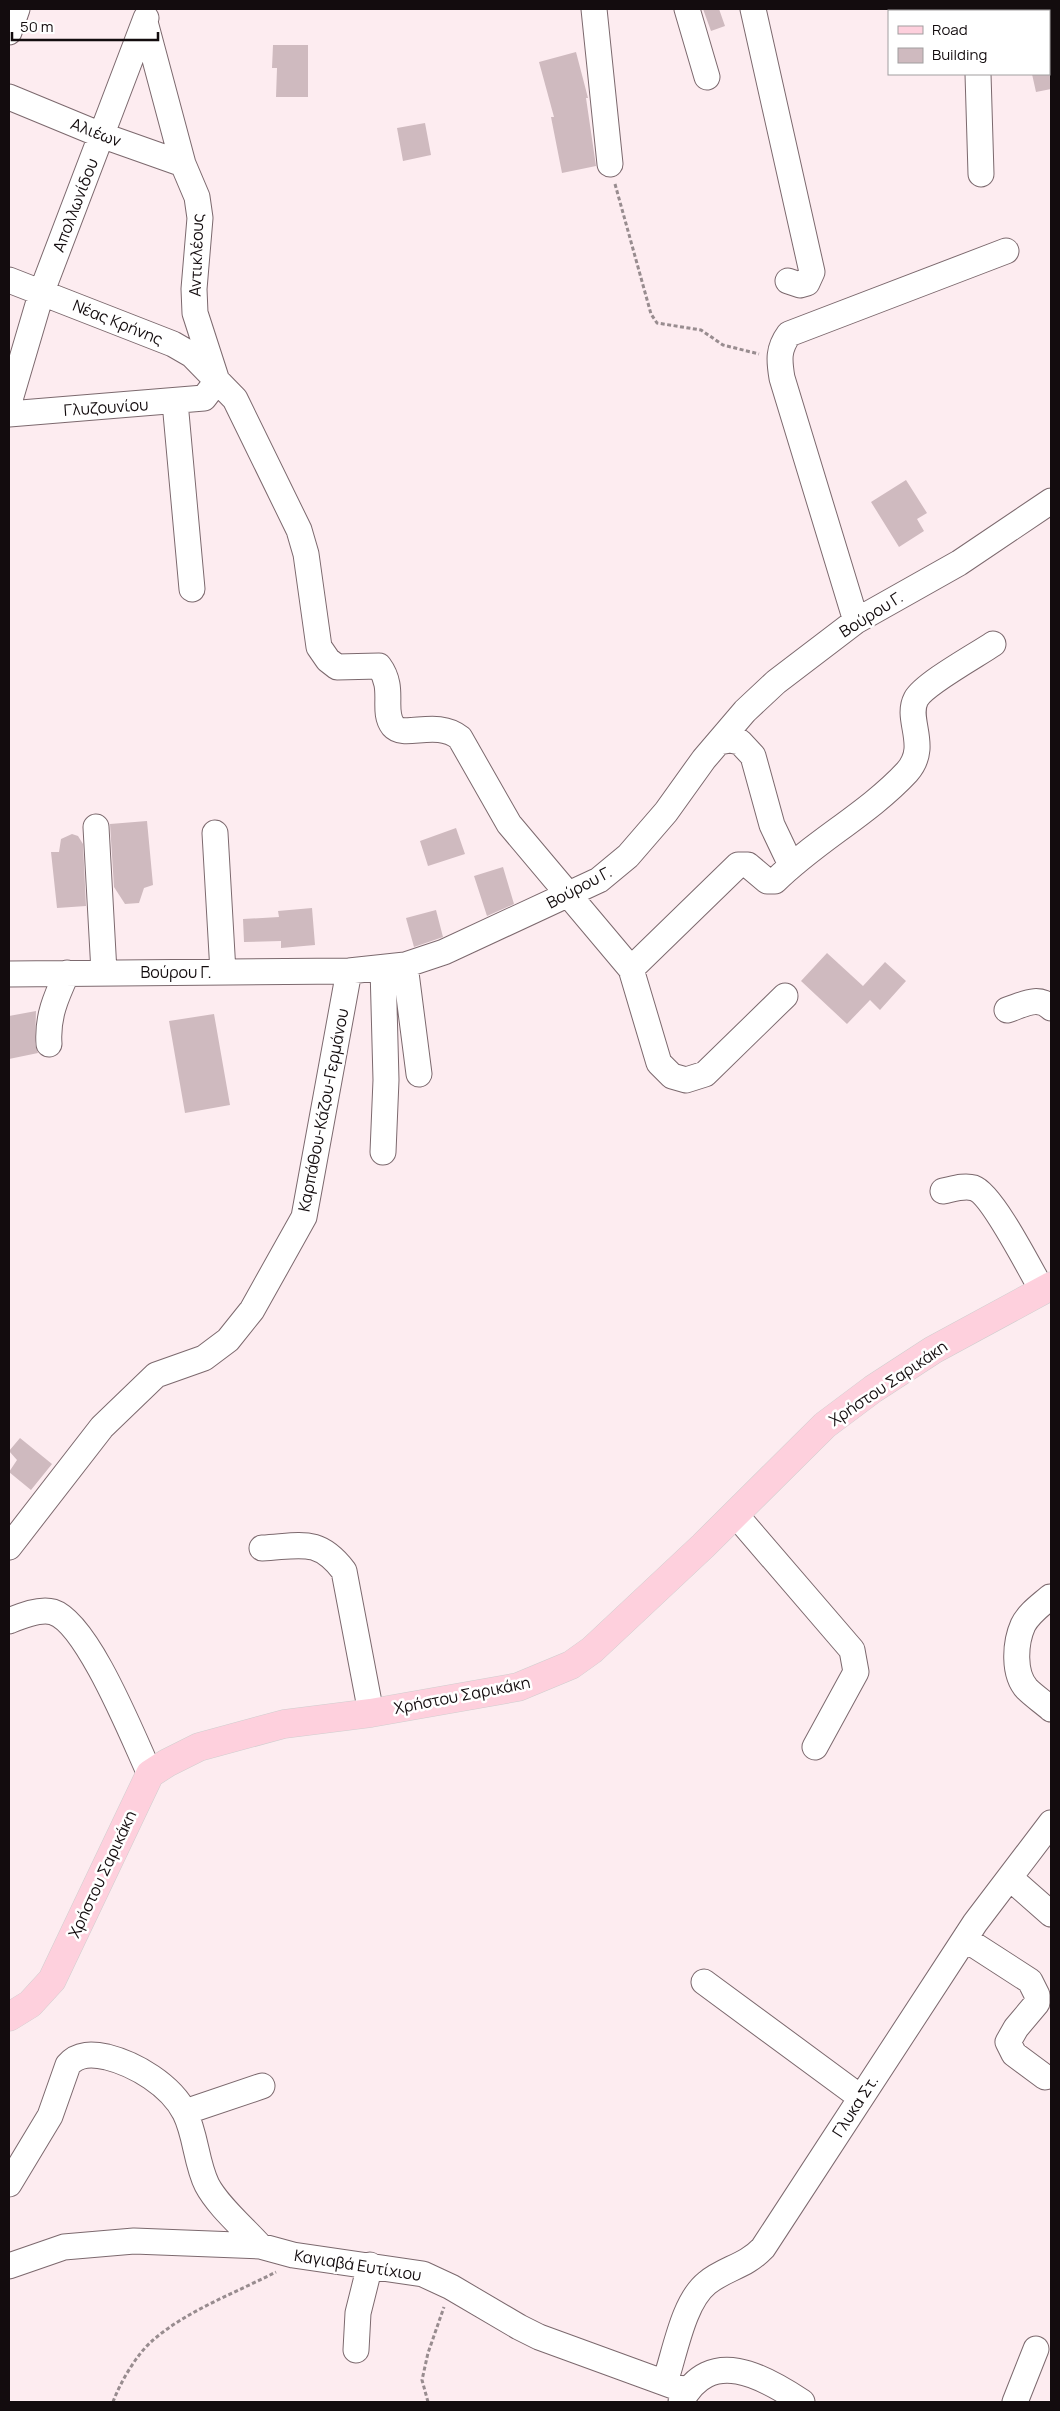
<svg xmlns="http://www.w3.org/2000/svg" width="1060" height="2411" viewBox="0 0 1060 2411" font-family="Manrope,sans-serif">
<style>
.building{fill:#cfbabf}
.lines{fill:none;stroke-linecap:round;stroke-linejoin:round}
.minor-casing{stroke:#7c696e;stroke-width:27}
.major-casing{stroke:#d0cecf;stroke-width:29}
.path{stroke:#988c8f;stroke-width:3;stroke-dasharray:4 2.5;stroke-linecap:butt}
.minor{stroke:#fff;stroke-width:25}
.major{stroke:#fed0dd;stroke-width:28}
.labels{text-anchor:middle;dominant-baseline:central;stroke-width:5;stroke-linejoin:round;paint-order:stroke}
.street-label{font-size:16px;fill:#130c0e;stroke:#fff}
</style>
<rect width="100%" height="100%" fill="#fdecf0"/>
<!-- building -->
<path class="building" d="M703,9h16l6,17 -14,5z
M273,45h35v52h-32l1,-29h-5z
M576,52l12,46h-2l10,68 -34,7 -11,-56h3l-15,-55z
M1032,74h19v15l-15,3z
M425,123l6,32 -28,6 -6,-33z
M906,480l21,33 -10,6 7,12 -25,16 -28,-45z
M147,821l6,64 -9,3 -5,15 -14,1 -11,-17 -4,-63z
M456,828l9,26 -37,12 -8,-25z
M72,834l6,2 5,8 3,62 -29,2 -6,-56h8l2,-13z
M503,867l11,37 -27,12 -13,-40z
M312,908l3,37 -34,3v-7l-37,1 -1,-23 36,-2 -1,-6z
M436,910l7,27 -29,10 -8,-29z
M827,953l36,33 22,-24 21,19 -26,29 -10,-10 -23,24 -46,-43z
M36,1011l-1,33 3,9 -29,6v-43z
M214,1014l16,91 -45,8 -16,-92z
M20,1438l32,26 -21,26 -22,-18 8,-12 -8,-9z"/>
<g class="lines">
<!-- minor casing -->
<g class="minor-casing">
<path id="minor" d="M594,9l16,155
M687,9l20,68
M753,9l59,263 -5,11 -7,2 -12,-4
M965,9v2
M1008,9l1,2
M9,32l8,-23
M1049,37l2,-1
M978,74l3,100
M9,97l92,38 82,29
M9,280l164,64 19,11 43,44 64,131 7,24 13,93 9,13 9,7 42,-1c17,23 2,44 14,60 11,13 44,-7 67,12l49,86 122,145 28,94 13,13 14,4 19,-6 80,-78
M175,402l17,187
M9,403l33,-112 104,-273
M9,414l195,-16 13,-17 -22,-68 -1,-24 6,-71 -3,-21 -14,-33 -38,-142
M856,621l-74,-243c-3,-18 -4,-29 7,-44l217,-83
M719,742l11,-2 10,2 13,14 19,69 19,40
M96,827l8,145
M215,833l8,139
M405,965l14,109
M631,969l107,-104h10l19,16h8c40,-40 93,-67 132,-109 23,-26 -2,-52 9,-73 8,-15 61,-44 77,-55
M9,974l340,-3 56,-6 39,-13 155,-72 29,-24 38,-44 38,-53 41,-48 31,-29 80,-61 103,-58 92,-62
M1007,1010c16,-5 31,-15 44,-2
M49,1044c-2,-27 7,-47 18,-71
M383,1152l3,-72 -3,-112
M943,1191c10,-2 21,-6 31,-3 18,6 57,83 68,102
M735,1514l117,136 4,22 -41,75
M9,1547l93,-120 54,-52 48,-17 24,-18 24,-30 52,-93 45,-246
M262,1548c39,-2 56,-11 82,23l27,142
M1050,1597c-9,8 -21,16 -27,28 -8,18 -10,49 4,64 7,7 16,13 24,20
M9,1621c12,-5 31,-13 44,-9 35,11 81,128 97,162
M1010,1878l41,36
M965,1939l65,42 7,14v8l-21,25 -8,14 6,12 31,23
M704,1982l156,115
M185,2112l77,-26
M9,2184l41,-68 18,-51c10,-12 25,-11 39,-8 28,7 64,28 78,56 11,22 11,50 22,72 11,21 37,43 53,61
M9,2266l55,-19 70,-6 126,5 33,9 130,19 28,13 68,40 20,10 148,54
M356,2350l2,-37 12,-48
M665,2382c10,-29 18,-80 42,-99 18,-15 38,-16 56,-35l212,-325 76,-100
M681,2402c29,-56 82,-26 121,0
M1015,2402l21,-53"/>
</g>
<!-- major casing -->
<g class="major-casing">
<path id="major" d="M9,2017l21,-13 22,-24 98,-206 17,-11 32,-16 85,-23 87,-11 147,-26 53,-22 21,-15 111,-104 122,-121 48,-36 60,-39 118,-64"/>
</g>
<!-- path -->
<path class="path" d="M615,184l36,130 6,9 44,7 22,15 36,9
M113,2402c7,-19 23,-47 39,-61 34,-30 83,-48 124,-69
M428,2402l-6,-22 6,-27 16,-46"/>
<!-- minor -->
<use href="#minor" class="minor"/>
<!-- major -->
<use href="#major" class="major"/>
</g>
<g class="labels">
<!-- street labels -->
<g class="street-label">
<text transform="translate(96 132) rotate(21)">Αλιέων</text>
<text transform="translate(75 205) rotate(-69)">Απολλωνίδου</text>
<text transform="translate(196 255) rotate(-88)">Αντικλέους</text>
<text transform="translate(118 322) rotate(22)">Νέας Κρήνης</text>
<text transform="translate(106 407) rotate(-4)">Γλυζουνίου</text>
<text transform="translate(871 614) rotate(-32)">Βούρου Γ.</text>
<text transform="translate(579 887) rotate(-28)">Βούρου Γ.</text>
<text x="176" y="972">Βούρου Γ.</text>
<text transform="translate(323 1110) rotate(-79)">Καρπάθου-Κάζου-Γερμάνου</text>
<text transform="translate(888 1383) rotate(-34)">Χρήστου Σαρικάκη</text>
<text transform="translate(462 1695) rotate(-11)">Χρήστου Σαρικάκη</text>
<text transform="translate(102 1874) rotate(-65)">Χρήστου Σαρικάκη</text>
<text transform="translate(855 2106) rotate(-57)">Γλυκα Στ.</text>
<text transform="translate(358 2265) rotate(9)">Καγιαβά Ευτίχιου</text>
</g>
</g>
<!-- border -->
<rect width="1060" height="2411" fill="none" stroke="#130c0e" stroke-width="20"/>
<!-- legend -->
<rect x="888" y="10" width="162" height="65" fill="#ffffff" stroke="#a19e9f"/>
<rect x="898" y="26" width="25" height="8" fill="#fed0dd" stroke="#a19e9f"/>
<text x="932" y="35" font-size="15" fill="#130c0e">Road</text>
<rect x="898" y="48" width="25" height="15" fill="#cfbabf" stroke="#a19e9f"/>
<text x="932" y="60" font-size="15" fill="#130c0e">Building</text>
<!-- scale -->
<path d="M12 32v8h146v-8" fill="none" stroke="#130c0e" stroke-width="2.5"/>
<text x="20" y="32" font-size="15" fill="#130c0e" stroke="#ffffff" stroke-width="4" paint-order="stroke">50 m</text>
</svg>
